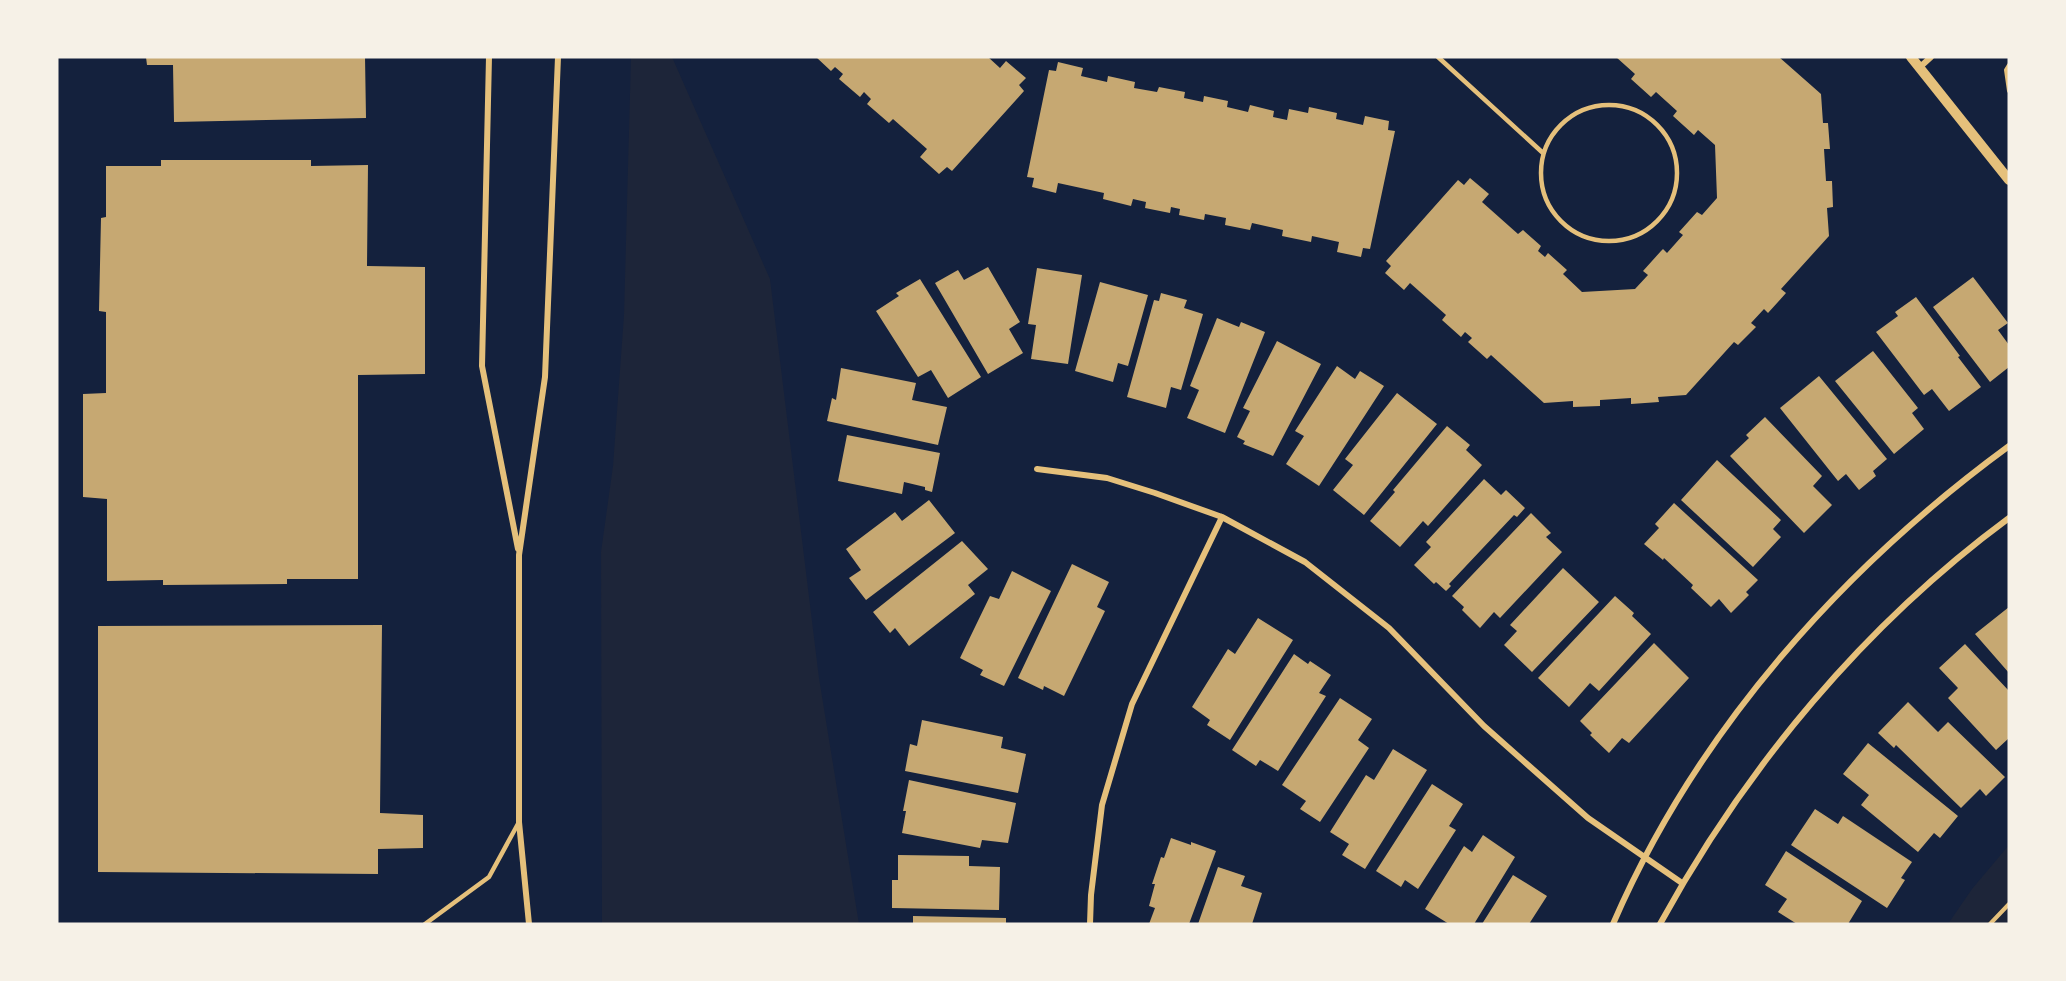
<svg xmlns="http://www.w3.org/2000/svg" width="2066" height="981" viewBox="0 0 2066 981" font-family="Commissioner,sans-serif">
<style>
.green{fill:#1d2539}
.building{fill:#c6a872}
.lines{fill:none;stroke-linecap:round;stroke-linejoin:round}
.path{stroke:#e5c07b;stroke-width:4}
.service{stroke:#e5c07b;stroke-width:4.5}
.minor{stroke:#e5c07b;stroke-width:6}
.tertiary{stroke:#e5c07b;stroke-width:10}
</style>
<rect width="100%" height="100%" fill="#14213d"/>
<!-- green -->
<path class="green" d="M631,57h41l98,222 49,399 40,246h-257l-1,-372 12,-86 11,-151z
M2009,845v79h-61l24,-35z"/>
<!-- building -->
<path class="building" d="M146,57h219l1,61 -192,4 -1,-57h-26z
M816,57h172l12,11 6,-7 20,17 -7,7 5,6 -72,80 -5,-4 -8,7 -19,-17 7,-8 -34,-30 -4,4 -22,-19 4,-5 -7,-7 -4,5 -21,-18 4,-5 -8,-7 -4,4z
M1616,57h163l42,37 2,29h5l2,26h-6l2,32h6l1,26 -6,1 2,28 -48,53 5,4 -18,20 -4,-4 -13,14 5,4 -18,18 -4,-3 -48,53 -28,2 1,5 -28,2v-6l-31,2v6l-27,1v-6l-29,2 -53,-48 -4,4 -19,-17 4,-4 -7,-6 -4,5 -19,-17 4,-5 -36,-32 -6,7 -19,-17 6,-7 -5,-5 72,-81 6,5 6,-7 19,16 -7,8 36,32 5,-4 18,16 -3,5 7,6 3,-4 19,17 -4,4 19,18 53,-3 13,-14 -5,-4 18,-20 2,-2 4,4 16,-18 -4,-3 18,-20 5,3 15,-17 -2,-53 -17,-15 -4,5 -21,-19 4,-5 -21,-19 -5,5 -20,-18 4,-5z
M1058,62l25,6 -2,8 26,6 1,-6 27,6 -1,6 23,4 2,-5 26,5 -1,6 19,4 1,-6 24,5 -1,6 21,5 2,-7 24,6 -1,6 14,3 2,-11 19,4 1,-6 28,6 -1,6 27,6 2,-9 24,5 -1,9 7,1 -25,118 -7,-1 -2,9 -24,-5 2,-10 -27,-6 -1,6 -29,-6 1,-6 -31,-7 -2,7 -25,-5 1,-7 -21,-4 -1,6 -25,-5 1,-6 -9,-2 -1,6 -25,-5 1,-6 -13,-3 -2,7 -28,-7 1,-6 -46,-10 -2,10 -24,-6 2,-9 -7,-1 22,-107 7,1z
M161,160h150v6l57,-1 -1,101 58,1v107l-67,1v204h-71v5l-124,1v-5l-56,1v-82l-24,-2v-103l23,-1v-81l-7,-1 2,-93 5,-1v-51h55z
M988,267l32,55 -11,7 14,24 -35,21 -53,-91 23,-13 6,10z
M1037,268l45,7 -14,89 -37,-5 5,-34 -8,-1z
M1973,277l35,46 -10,7 11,15v22l-19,15 -57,-75z
M920,279l61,98 -33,21 -17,-28 -13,7 -42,-66 23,-15 -3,-3z
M1100,282l48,13 -20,71 -10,-3 -5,19 -38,-11z
M1161,293l26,7 -3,8 19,6 -22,76 -10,-3 -5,21 -39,-11 27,-97 5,1z
M1916,297l44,59 -2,1 23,30 -32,24 -17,-22 -8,6 -48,-63 22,-16 -3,-4z
M1217,318l22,9 2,-5 24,10 -40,101 -38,-15 12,-28 -9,-4z
M1277,341l44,23 -48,92 -30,-12 2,-3 -8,-4 13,-26 -7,-3z
M1873,351l45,57 -6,5 12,16 -30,25 -59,-73z
M1337,366l18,13 5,-8 24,15 -65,100 -33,-22 18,-28 -9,-5z
M841,368l75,15 -4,17 35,7 -9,38 -111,-24 5,-23 4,2z
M1819,376l68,83 -14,12 3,5 -17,14 -13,-16 -8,7 -58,-73z
M1397,393l40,31 -73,91 -31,-25 20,-25 -8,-6z
M1765,417l57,59 -9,10 19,19 -28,28 -74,-77 19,-18 -3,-3z
M1447,426l23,19 -4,5 16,15 -54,61 -5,-5 -23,26 -30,-26 25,-29 -2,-2z
M847,435l93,18 -8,39 -7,-2v-3l-21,-5 -2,12 -64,-13z
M1717,460l64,60 -8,9 8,8 -28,30 -72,-67z
M1484,479l17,16 5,-5 19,18 -8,9 -3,-2 -65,69 2,2 -5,5 -10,-9 -2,2 -20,-19 17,-18 -5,-5z
M929,500l26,33 -89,67 -17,-22 12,-8 -15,-21 49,-37 7,9z
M1674,503l84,77 -12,12 3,3 -18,18 -12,-14 -8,8 -20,-19 2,-3 -29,-27 -1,2 -19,-16 15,-16 -4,-4z
M1531,513l20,20 -5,4 16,15 -62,66 -6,-6 -14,16 -18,-18 2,-3 -12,-11z
M962,541l26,28 -20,16 7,9 -66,52 -14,-18 -5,5 -17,-21z
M1072,564l37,18 -12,25 8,4 -41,85 -20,-10 -1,4 -25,-12z
M1563,568l36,34 -67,70 -28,-27 13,-14 -7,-6z
M1012,571l39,20 -47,95 -24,-11 3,-5 -23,-12 30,-62 9,3z
M1615,596l19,17 -2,3 19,18 -52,57 -9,-8 -21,24 -31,-29z
M2009,607v66l-34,-39z
M1258,618l35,22 -63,100 -23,-15 3,-5 -18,-13 36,-58 7,5z
M382,625l-2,188 43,2v33l-45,1v25l-280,-2v-246z
M1654,643l35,35 -60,65 -7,-5 -13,15 -19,-18 2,-2 -12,-12z
M1965,644l44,47v47l-13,12 -48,-52 10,-10 -19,-20z
M1294,654l14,10 2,-3 21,14 -12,18 7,3 -48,75 -18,-11 -4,6 -24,-16z
M1340,698l32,21 -14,21 11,8 -49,74 -20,-13 6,-8 -24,-16z
M1908,702l30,30 10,-10 57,55 -19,19 -6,-7 -19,19 -65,-63 -2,3 -16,-15z
M922,720l81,17 -2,11 25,6 -8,39 -113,-22 5,-27 7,2z
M1868,743l90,73 -18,22 -6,-5 -16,19 -57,-47 8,-10 -26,-21z
M1393,749l34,21 -62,99 -23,-14 7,-11 -19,-12 36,-57 8,5z
M909,780l107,23 -8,40 -26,-3 -2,8 -78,-15 4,-22h-3z
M1432,784l31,20 -14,22 7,4 -38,59 -13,-9 -4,7 -25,-16z
M1815,809l23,15 5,-8 69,46 -11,16 4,2 -18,28 -96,-63z
M1483,835l32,22 -41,67h-25l-24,-15 39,-63 8,6z
M1171,838l20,7v-3l25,9 -27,73h-40l6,-16 -6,-2 6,-22h-3l9,-27 3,1z
M1786,851l76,50 -14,23h-51l-19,-12 9,-13 -22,-14z
M898,855l71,1v10l31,1 -1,43 -107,-2v-28h6z
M1218,867l27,9 -4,10 21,7 -10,31h-54z
M1513,875l34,21 -18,28h-47z
M913,916l93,2v6h-93z"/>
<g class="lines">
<!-- path -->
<path class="path" d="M2009,65l-3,5 3,21
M1990,924l19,-20"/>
<!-- service -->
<path class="service" d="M1438,57l105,96
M1541 173a68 68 0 1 1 136 0a68 68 0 1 1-136 0Z
M425,924l64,-47 30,-55"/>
<!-- minor -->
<path class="minor" d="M489,57l-7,309 36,183
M1920,67l11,-10
M1037,469l70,9 48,15 67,24 83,45 84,66 95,98 104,92 94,65
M529,924l-10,-102v-267l26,-178 13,-320
M1090,924l1,-29 11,-90 30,-101 90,-187
M1613,924c83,-192 228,-355 396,-478
M1660,924c86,-157 204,-299 349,-406"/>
<!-- tertiary -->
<path class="tertiary" d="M1911,57l98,123"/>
</g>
<!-- border -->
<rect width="2066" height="981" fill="none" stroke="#f6f1e7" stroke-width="117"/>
</svg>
